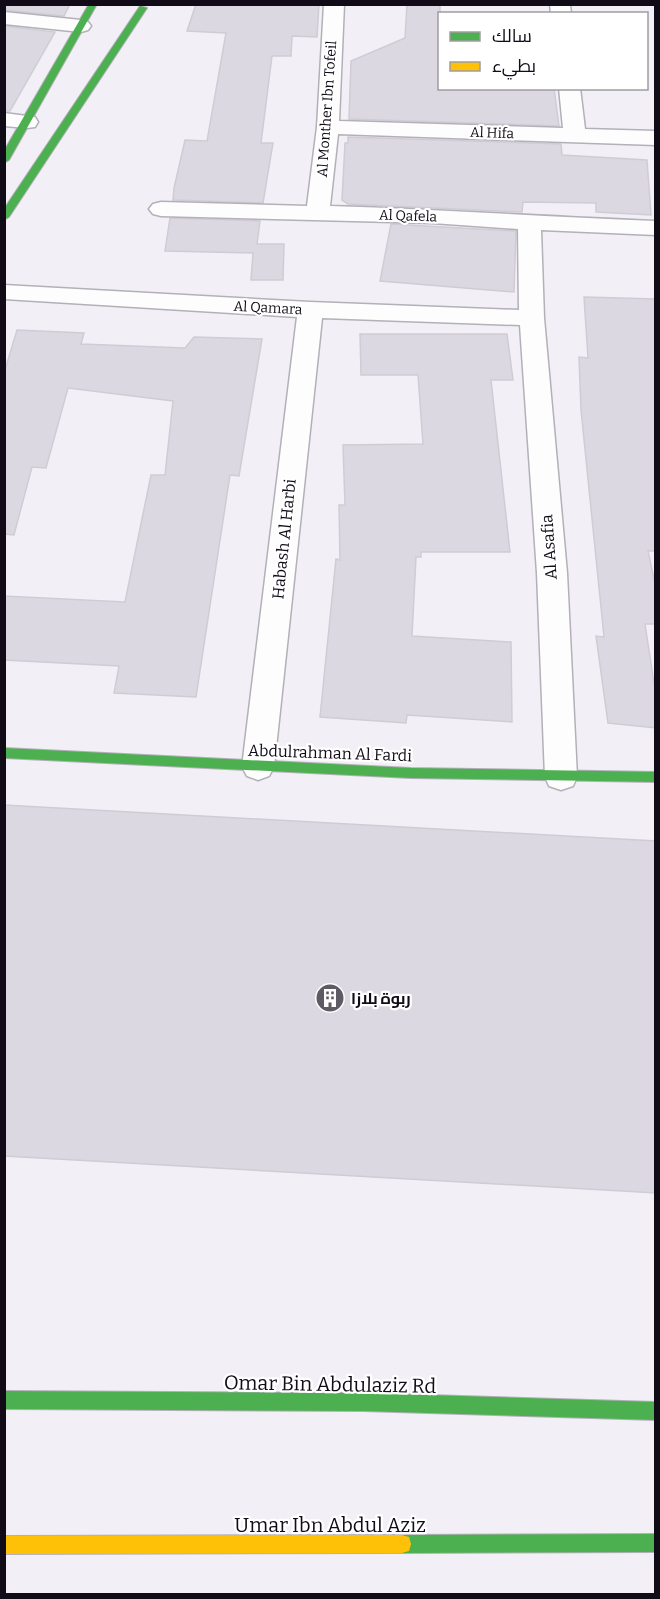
<svg xmlns="http://www.w3.org/2000/svg" width="660" height="1599" viewBox="0 0 660 1599" font-family="Bitter,Cairo,serif">
<style>
.building{fill:#dcd8e1;stroke:#cfccd5;stroke-width:1.5}
.lines{fill:none;stroke-linecap:round;stroke-linejoin:round}
.street-casing{stroke:#b3b0b8;stroke-width:3}
.fast-casing{stroke:#b3b0b8;stroke-width:2}
.slow-casing{stroke:#b3b0b8;stroke-width:2}
.street{fill:#fdfdfe;fill-rule:evenodd}
.fast{fill:#4caf50;fill-rule:evenodd}
.slow{fill:#ffc107;fill-rule:evenodd}
.labels{text-anchor:middle;dominant-baseline:central;stroke-width:4.5;stroke-linejoin:round;paint-order:stroke}
.far-street-label{font-size:14px;fill:#100b17;stroke:#fff}
.street-label{font-size:16px;fill:#100b17;stroke:#fff}
.poi-label{font-size:16px;font-weight:bold;fill:#100b17;stroke:#fff;text-anchor:start}
.near-street-label{font-size:20px;fill:#100b17;stroke:#fff}
</style>
<rect width="100%" height="100%" fill="#f2f0f6"/>
<!-- building -->
<path class="building" d="M4,4h66l-6,12 -60,-6z
M196,4h123l-2,33 -25,-1 -1,20h-19l-11,87h12l-10,60 -90,-3 1,-12 11,-48 22,1 19,-108 -39,-2z
M407,4h33v84h114l5,38 -210,-7 2,-58 54,-23z
M4,26l51,6 -45,79h-6z
M348,137l213,7 1,11 85,5 4,55 -55,-3v-9l-73,-1 -1,10 -174,-8 -6,-4 3,-57h3z
M170,218l90,3 -3,23h27l-1,36h-32l2,-27 -88,-2z
M391,224l125,7 -2,61 -134,-11z
M584,297l72,2v252h-8l8,37v36h-11l11,72v32l-48,-5 -12,-87 8,1 -23,-227 -2,-53 9,1z
M17,330l67,3 -3,11 104,4 9,-11 68,2 -23,137 -9,-1 -34,222 -82,-4 5,-27 -115,-6v-64l121,6 26,-127h14l8,-74 -105,-13 -22,80 -14,-1 -18,68 -10,-1v-161z
M360,334h147l6,46h-22l19,172h-89v5h-5l-4,79 99,6 1,80 -105,-7 -1,8 -86,-6 16,-158 4,1 -1,-55h6l-2,-60 80,-1 -5,-69h-57z
M4,805l652,36v352l-652,-37z"/>
<g class="lines">
<!-- street casing -->
<g class="street-casing">
<path id="street" d="M324,4h20l-5,117 224,7 -4,-40h21l5,41 71,2v14l-318,-11 -8,72c109,3 217,11 326,15v14l-115,-5 3,88 23,255 10,204 -4,9 -12,4 -12,-4 -4,-9 -8,-204 -17,-248 -198,-7 -48,449 -5,9 -11,4 -11,-4 -5,-9 55,-450 -293,-18v-14l306,17 209,8 -1,-81 -86,-6 -271,-7 -8,-2 -4,-5 4,-5 8,-2 146,4 10,-79z
M550,4h20l1,10h-20z
M4,12l77,8 7,2 3,4 -3,4 -7,2 -77,-8z
M4,113l31,4 3,5 -3,5 -8,1 -23,-2z"/>
</g>
<!-- fast casing -->
<g class="fast-casing">
<path id="fast" d="M89,4h8l-88,156 -5,3v-12z
M140,6l7,2 -138,209 -5,3v-11z
M4,748l407,20 245,4v10l-245,-4 -407,-20z
M4,1391l359,2 293,9v18l-293,-9 -359,-2z
M656,1534v18l-254,1 -7,-2 -2,-7 2,-7 7,-2z"/>
</g>
<!-- slow casing -->
<g class="slow-casing">
<path id="slow" d="M402,1535l7,2 2,7 -2,7 -7,2 -398,1v-18z"/>
</g>
<!-- street -->
<use href="#street" class="street"/>
<!-- fast -->
<use href="#fast" class="fast"/>
<!-- slow -->
<use href="#slow" class="slow"/>
</g>
<!-- icons -->
<defs>
<g id="building-disc" transform="scale(1.5)"><circle r="9.5" fill="#5f5b65" stroke="#fff"/><path d="M-4-6H4V6H1V3H-1V6H-4ZM-2.5-4.3h1.7v1.8h-1.7ZM.8-4.3h1.7v1.8H.8ZM-2.5-1h1.7V.8h-1.7ZM.8-1h1.7V.8H.8Z" fill="#fff"/></g>
</defs>
<g fill-rule="evenodd">
<use href="#building-disc" x="330" y="998"/>
</g>
<g class="labels">
<!-- far-street labels -->
<g class="far-street-label">
<text transform="translate(327 109) rotate(-86)">Al Monther Ibn Tofeil</text>
<text transform="translate(492 133) rotate(2)">Al Hifa</text>
<text transform="translate(408 216) rotate(2)">Al Qafela</text>
<text transform="translate(268 308) rotate(3)">Al Qamara</text>
</g>
<!-- street labels -->
<g class="street-label">
<text transform="translate(284 539) rotate(-84)">Habash Al Harbi</text>
<text transform="translate(549 547) rotate(-94)">Al Asafia</text>
<text transform="translate(330 753) rotate(2)">Abdulrahman Al Fardi</text>
</g>
<!-- poi labels -->
<g class="poi-label">
<text x="351" y="998">ربوة بلازا</text>
</g>
<!-- near-street labels -->
<g class="near-street-label">
<text transform="translate(330 1384) rotate(1)">Omar Bin Abdulaziz Rd</text>
<text x="330" y="1525">Umar Ibn Abdul Aziz</text>
</g>
</g>
<!-- border -->
<rect width="660" height="1599" fill="none" stroke="#100b17" stroke-width="12"/>
<!-- legend -->
<rect x="438" y="12" width="210" height="78" fill="#ffffff" stroke="#9f9da2" stroke-width="1.5"/>
<rect x="450" y="32" width="30" height="9" fill="#4caf50" stroke="#9f9da2" stroke-width="1.5"/>
<text x="492" y="42" font-size="18" fill="#100b17">سالك</text>
<rect x="450" y="62" width="30" height="9" fill="#ffc107" stroke="#9f9da2" stroke-width="1.5"/>
<text x="492" y="72" font-size="18" fill="#100b17">بطيء</text>
</svg>
